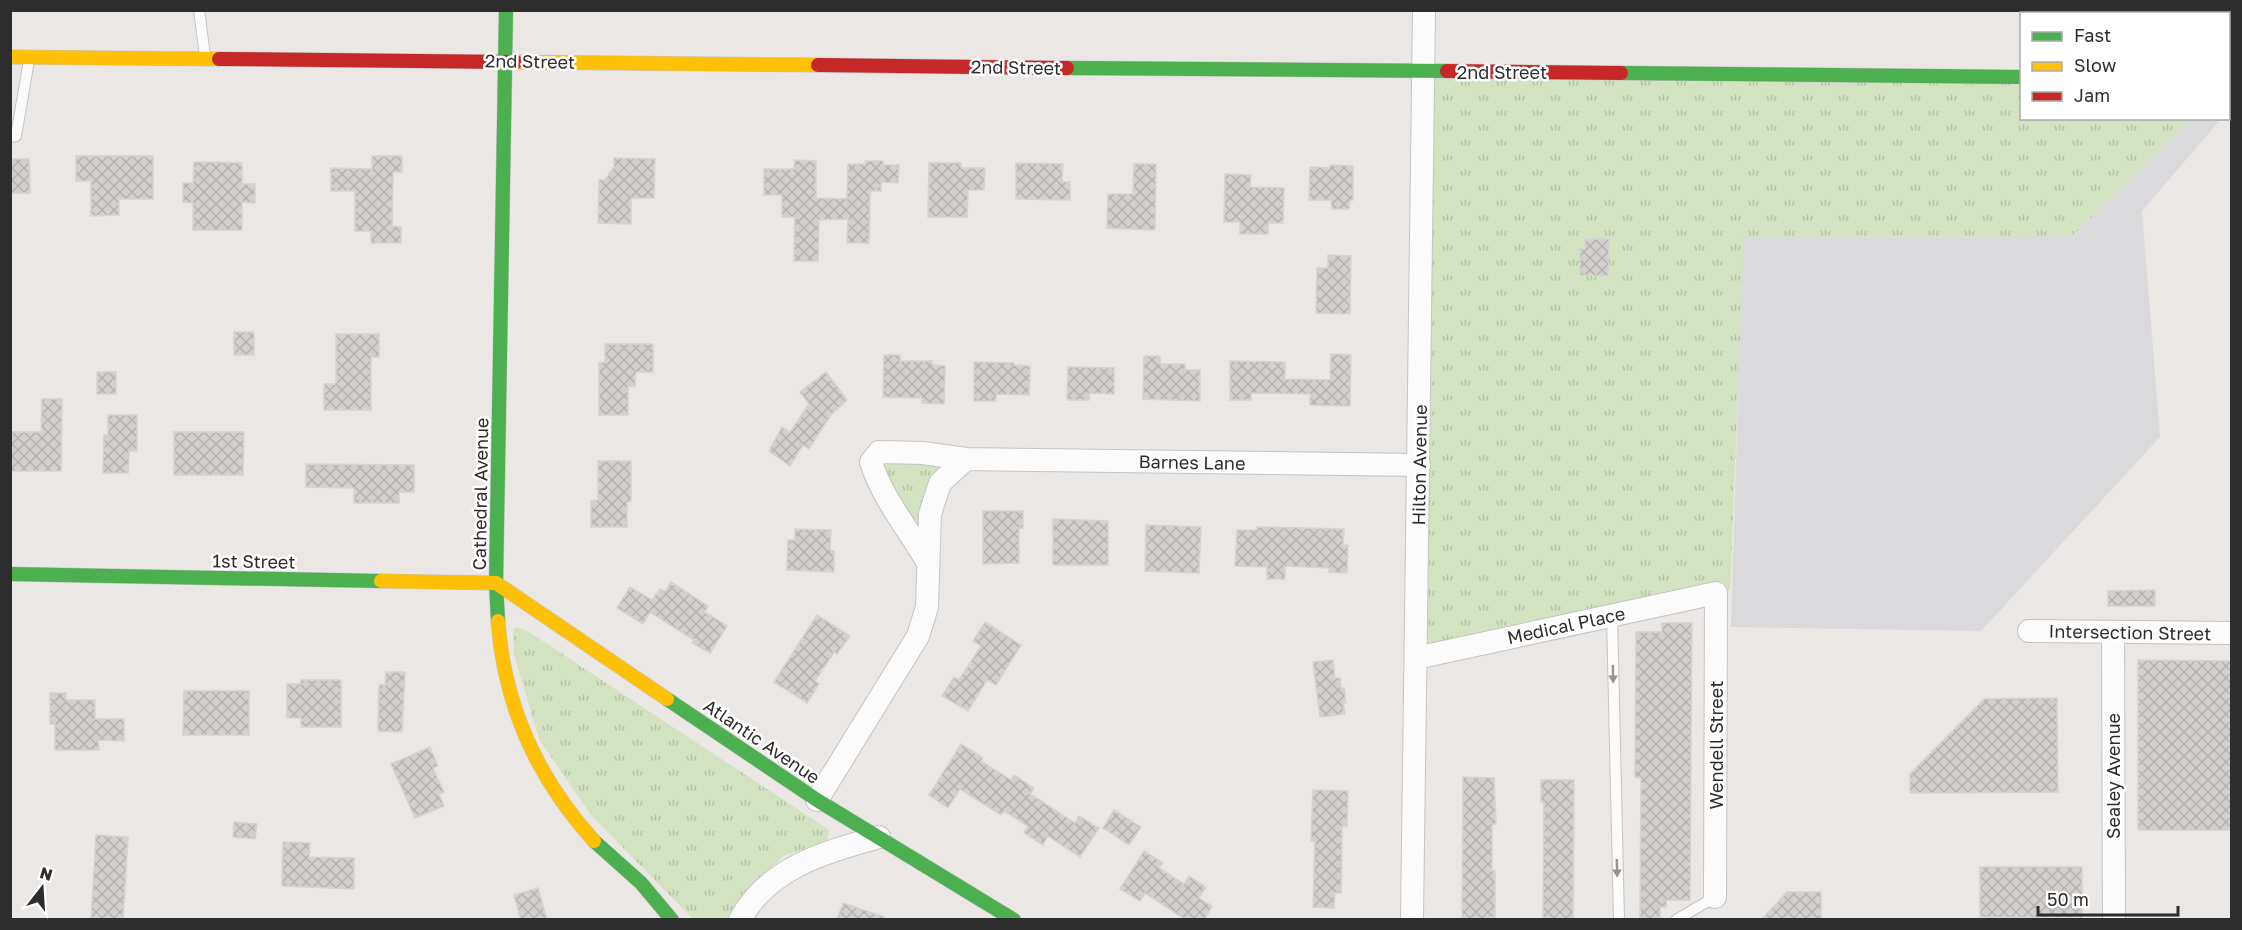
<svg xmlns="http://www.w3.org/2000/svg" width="2242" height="930" viewBox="0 0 2242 930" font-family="'Golos Text',sans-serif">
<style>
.industrial{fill:#dad9db}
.grass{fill:url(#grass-tufts)}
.building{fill:url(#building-cross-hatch);stroke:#d5d3d0;stroke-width:1.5}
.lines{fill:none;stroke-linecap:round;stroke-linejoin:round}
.lane-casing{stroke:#c5c4c4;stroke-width:12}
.street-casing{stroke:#c5c4c4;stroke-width:24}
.fast-casing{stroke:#c5c4c4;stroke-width:15}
.slow-casing{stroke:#c5c4c4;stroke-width:15}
.jam-casing{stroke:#c5c4c4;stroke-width:15}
.lane{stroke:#fcfbfb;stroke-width:10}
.street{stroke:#fcfbfb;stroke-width:22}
.fast{stroke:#4caf50;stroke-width:14}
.slow{stroke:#ffc107;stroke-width:14}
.jam{stroke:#c62828;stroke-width:14}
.oneway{fill:#949494}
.labels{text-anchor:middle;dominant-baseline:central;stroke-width:5;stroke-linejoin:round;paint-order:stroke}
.street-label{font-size:18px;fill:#2d2d2d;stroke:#fff}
</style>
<defs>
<pattern id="grass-tufts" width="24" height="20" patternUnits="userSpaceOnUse" patternTransform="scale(1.5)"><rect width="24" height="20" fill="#d3e2c0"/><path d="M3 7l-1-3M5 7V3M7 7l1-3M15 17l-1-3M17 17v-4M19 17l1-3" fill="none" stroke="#b5c2a5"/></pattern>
<pattern id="building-cross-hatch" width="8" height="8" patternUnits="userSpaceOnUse" patternTransform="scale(1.5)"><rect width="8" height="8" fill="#d2cfcd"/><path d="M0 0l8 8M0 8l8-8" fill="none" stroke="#b5b2b0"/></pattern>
</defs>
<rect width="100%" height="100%" fill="#eae7e4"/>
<!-- industrial -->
<path class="industrial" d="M2192,119h29l-79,92 18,226 -179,194 -250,-4 12,-390 329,-1z"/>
<!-- grass -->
<path class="grass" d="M1428,71l593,8 1,39 170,1 -120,117 -328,1 -14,353 -313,68z
M879,452l87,7 -26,24 -12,80 -43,-71z
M516,627l13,5 300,198 -1,9 -9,6 -36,11 -32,31 -23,32h-35l-102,-104 -52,-76 -25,-84 -1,-24z"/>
<!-- building -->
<path class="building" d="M76,156h77v43h-34v16l-28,1v-35h-15z
M372,156h30v16h-9l-1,54 9,1v16h-30v-12h-16v-40h-24v-23l41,1z
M614,158l41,1 -1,39h-23v26l-33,-1 1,-43h6l9,-13z
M10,159h19l1,34h-20z
M795,160l21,1v37l31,1 1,-35h17v-3h18v4h16l-1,18 -17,-1v9h-11l-1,52h-22l1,-24 -29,1 -1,41h-24l1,-44h-13v-22h-18v-26h30z
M194,162l48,1v21h13v19l-13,-1v28h-49v-27l-10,-1v-19h10z
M929,163h32v5h24l-1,22h-16l-1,27h-39z
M1016,163l47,1 -1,18h8v18l-54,-1z
M1134,164h22l-1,66 -48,-2 1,-34h25z
M1330,165l23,1v34h-3l-1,9h-17l-1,-9h-22l1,-33 20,1z
M1225,174l26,1 -1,12 34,1 -1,35h-15v11h-28v-12h-16z
M1585,239h24l-1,37 -28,-1v-26h5z
M1328,255l23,1 -1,58 -34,-1 1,-45h11z
M234,332h20v23h-20z
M336,334h43v23h-8v53h-47v-26h12z
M605,344h48v28h-17l-1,14h-7v29h-29v-52l6,-1z
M1331,354l20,1 -1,51 -40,-1v-11l-59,-1v7h-21v-39l55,1v17l45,1z
M884,355h16v6h32v4l13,1 -1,38 -22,-1v-5l-39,-1z
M1144,356h16v8h25v6h15v31l-57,-2z
M974,362l40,1v2l16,1 -1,29 -33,-1v7h-22z
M1068,367l46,1v26l-25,-1v7h-22z
M97,372h19v22h-19z
M826,372l21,28 -16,15 -22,34 -6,-4 -13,21 -21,-15 13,-24 8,5 19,-28 -9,-12z
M42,399h20l-1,72h-51v-39h31z
M108,415h29v36h-8l-1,22h-25l1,-38h4z
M174,432h70l-1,43h-69z
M598,461h33v41h-4v25h-36v-26l7,-1z
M306,464l108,1v27h-15v11h-45v-15l-48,-1z
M983,511h40v17h-4v35l-36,1z
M1053,519l55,2v44h-55z
M1146,525l55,2 -2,46 -54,-2z
M1257,527l87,2 -1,16h5l-1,28 -18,-1v-4l-44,-2v13h-18v-12l-32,-1 2,-36h20z
M795,529l36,1 -1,20 4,1v21l-47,-2 1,-30h7z
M671,582l37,24 -3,6 22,14 -17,27 -18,-10 2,-3 -44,-28 -7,12 -26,-16 13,-21 22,13 8,-11 5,3z
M2155,590v16h-47v-15z
M817,615l33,21 -13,18 -3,-2 -19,29 4,3 -12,19 -33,-21z
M985,622l36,23 -25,40 -9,-5 -19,31 -26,-15 12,-19 5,3 22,-34 -8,-5z
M1662,623h30l-2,277h-24v7h-6v13h-20l1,-142 -6,-1 1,-145h26z
M1333,660l2,18h5l1,11 3,-1 2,15h-3l2,11 -25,3 -7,-55z
M2138,660l94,1v169h-94z
M386,672h19l-3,60 -24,-1 1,-46h6z
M301,680h40v47h-40v-9h-14v-34h14z
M184,691h65v44h-66z
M50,693h16v7h29v19h29v22l-26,-1 1,10h-44v-26h-5z
M2057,698l1,94 -148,1v-19l74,-75z
M961,744l22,14 -2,3 30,19 3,-5 20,13 -4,6 45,29 4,-7 20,12 -19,29 -32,-21 -5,9 -19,-12 4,-7 -24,-15 -3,4 -41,-26 -12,19 -19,-13z
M430,747l8,19 -5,2 11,24 -5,2 5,12 -29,12 -24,-54z
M1463,777l31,1 2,46h-4v47h3v46h-5v3h-28z
M1541,780h33l-1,140h-30l1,-118h-3z
M1313,790l35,1 -1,35h-5l-1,67h-6l-1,15 -21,-1 2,-66h-4z
M1114,810l27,17 -12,18 -26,-17z
M234,822l23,2 -2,15 -22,-2z
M96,835l32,2 -5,83h-32z
M283,842l27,1 -1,14 45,1v31l-72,-3z
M1144,851l19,12 -4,5 25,16 5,-8 17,11 -7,11 13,8 -8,14h-18l-41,-27 -5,8 -20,-12z
M1980,867h102v51l-102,-1z
M538,888l9,32h-26l-7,-25z
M1787,892h34v28h-60z
M843,903l41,14 -1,3h-46z"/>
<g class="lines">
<!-- lane casing -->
<g class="lane-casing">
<path id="lane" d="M199,10l6,46
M10,137l6,-1 13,-76
M1612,615l7,305
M1676,920l39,-23"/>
</g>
<!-- street casing -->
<g class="street-casing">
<path id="street" d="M2228,78h4
M928,563c-18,-31 -47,-67 -57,-101l8,-10 44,1 43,6
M2029,631l203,2
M2113,632l1,288
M1416,658l300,-65 -1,304
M817,800l101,-164 9,-29 3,-93 10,-31 26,-24 453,6
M740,920c28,-53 86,-68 139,-83
M1412,920l12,-910"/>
</g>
<!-- fast casing -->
<g class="fast-casing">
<path id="fast" d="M1067,68l380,3
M1621,73l401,4
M10,574l371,7
M498,621l-2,-38 10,-573
M667,699l150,101 197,120
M594,841l47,42 31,37"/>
</g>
<!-- slow casing -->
<g class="slow-casing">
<path id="slow" d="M10,57l209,2
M516,62l302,3
M381,581l115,2 171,116
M498,621c6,85 39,157 96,220"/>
</g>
<!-- jam casing -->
<g class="jam-casing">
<path id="jam" d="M219,59l297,3
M818,65l249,3
M1447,71l174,2"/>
</g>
<!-- lane -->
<use href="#lane" class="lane"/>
<!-- street -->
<use href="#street" class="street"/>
<!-- fast -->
<use href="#fast" class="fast"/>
<!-- slow -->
<use href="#slow" class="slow"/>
<!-- jam -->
<use href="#jam" class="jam"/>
</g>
<!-- one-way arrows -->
<defs><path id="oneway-solid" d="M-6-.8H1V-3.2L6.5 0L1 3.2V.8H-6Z" transform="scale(1.5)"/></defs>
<g class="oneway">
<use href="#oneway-solid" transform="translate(1613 674) rotate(89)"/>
<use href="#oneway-solid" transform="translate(1617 868) rotate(89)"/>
</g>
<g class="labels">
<!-- street labels -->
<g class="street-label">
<text transform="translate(530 61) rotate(1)">2nd Street</text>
<text transform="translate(1016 67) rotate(1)">2nd Street</text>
<text x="1502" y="72">2nd Street</text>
<text transform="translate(1192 462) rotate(1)">Barnes Lane</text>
<text transform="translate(1419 465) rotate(-89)">Hilton Avenue</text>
<text transform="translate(480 494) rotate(-89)">Cathedral Avenue</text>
<text transform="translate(254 561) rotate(1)">1st Street</text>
<text transform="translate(1566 625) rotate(-12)">Medical Place</text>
<text transform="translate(2130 632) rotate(1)">Intersection Street</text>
<text transform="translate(762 741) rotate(34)">Atlantic Avenue</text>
<text transform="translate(1716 745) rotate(-90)">Wendell Street</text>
<text transform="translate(2113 776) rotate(-90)">Sealey Avenue</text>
</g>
</g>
<!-- border -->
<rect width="2242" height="930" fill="none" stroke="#2d2d2d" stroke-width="24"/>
<!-- legend -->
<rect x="2020" y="12" width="210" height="108" fill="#ffffff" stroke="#ababab" stroke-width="1.5"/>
<rect x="2032" y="32" width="30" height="9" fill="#4caf50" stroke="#ababab" stroke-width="1.5"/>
<text x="2074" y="42" font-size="18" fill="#2d2d2d">Fast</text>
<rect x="2032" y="62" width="30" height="9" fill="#ffc107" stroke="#ababab" stroke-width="1.5"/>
<text x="2074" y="72" font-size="18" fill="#2d2d2d">Slow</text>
<rect x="2032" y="92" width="30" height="9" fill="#c62828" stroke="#ababab" stroke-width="1.5"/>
<text x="2074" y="102" font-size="18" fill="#2d2d2d">Jam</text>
<!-- north arrow -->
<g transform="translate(42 888) rotate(17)" stroke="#ffffff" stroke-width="4.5" paint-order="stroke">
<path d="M0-4.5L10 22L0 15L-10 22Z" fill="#2d2d2d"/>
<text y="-9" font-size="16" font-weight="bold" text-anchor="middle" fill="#2d2d2d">N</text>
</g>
<!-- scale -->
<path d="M2038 906v9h140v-9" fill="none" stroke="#2d2d2d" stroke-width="3"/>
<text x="2047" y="906" font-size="18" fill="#2d2d2d" stroke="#ffffff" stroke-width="4.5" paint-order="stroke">50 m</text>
</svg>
